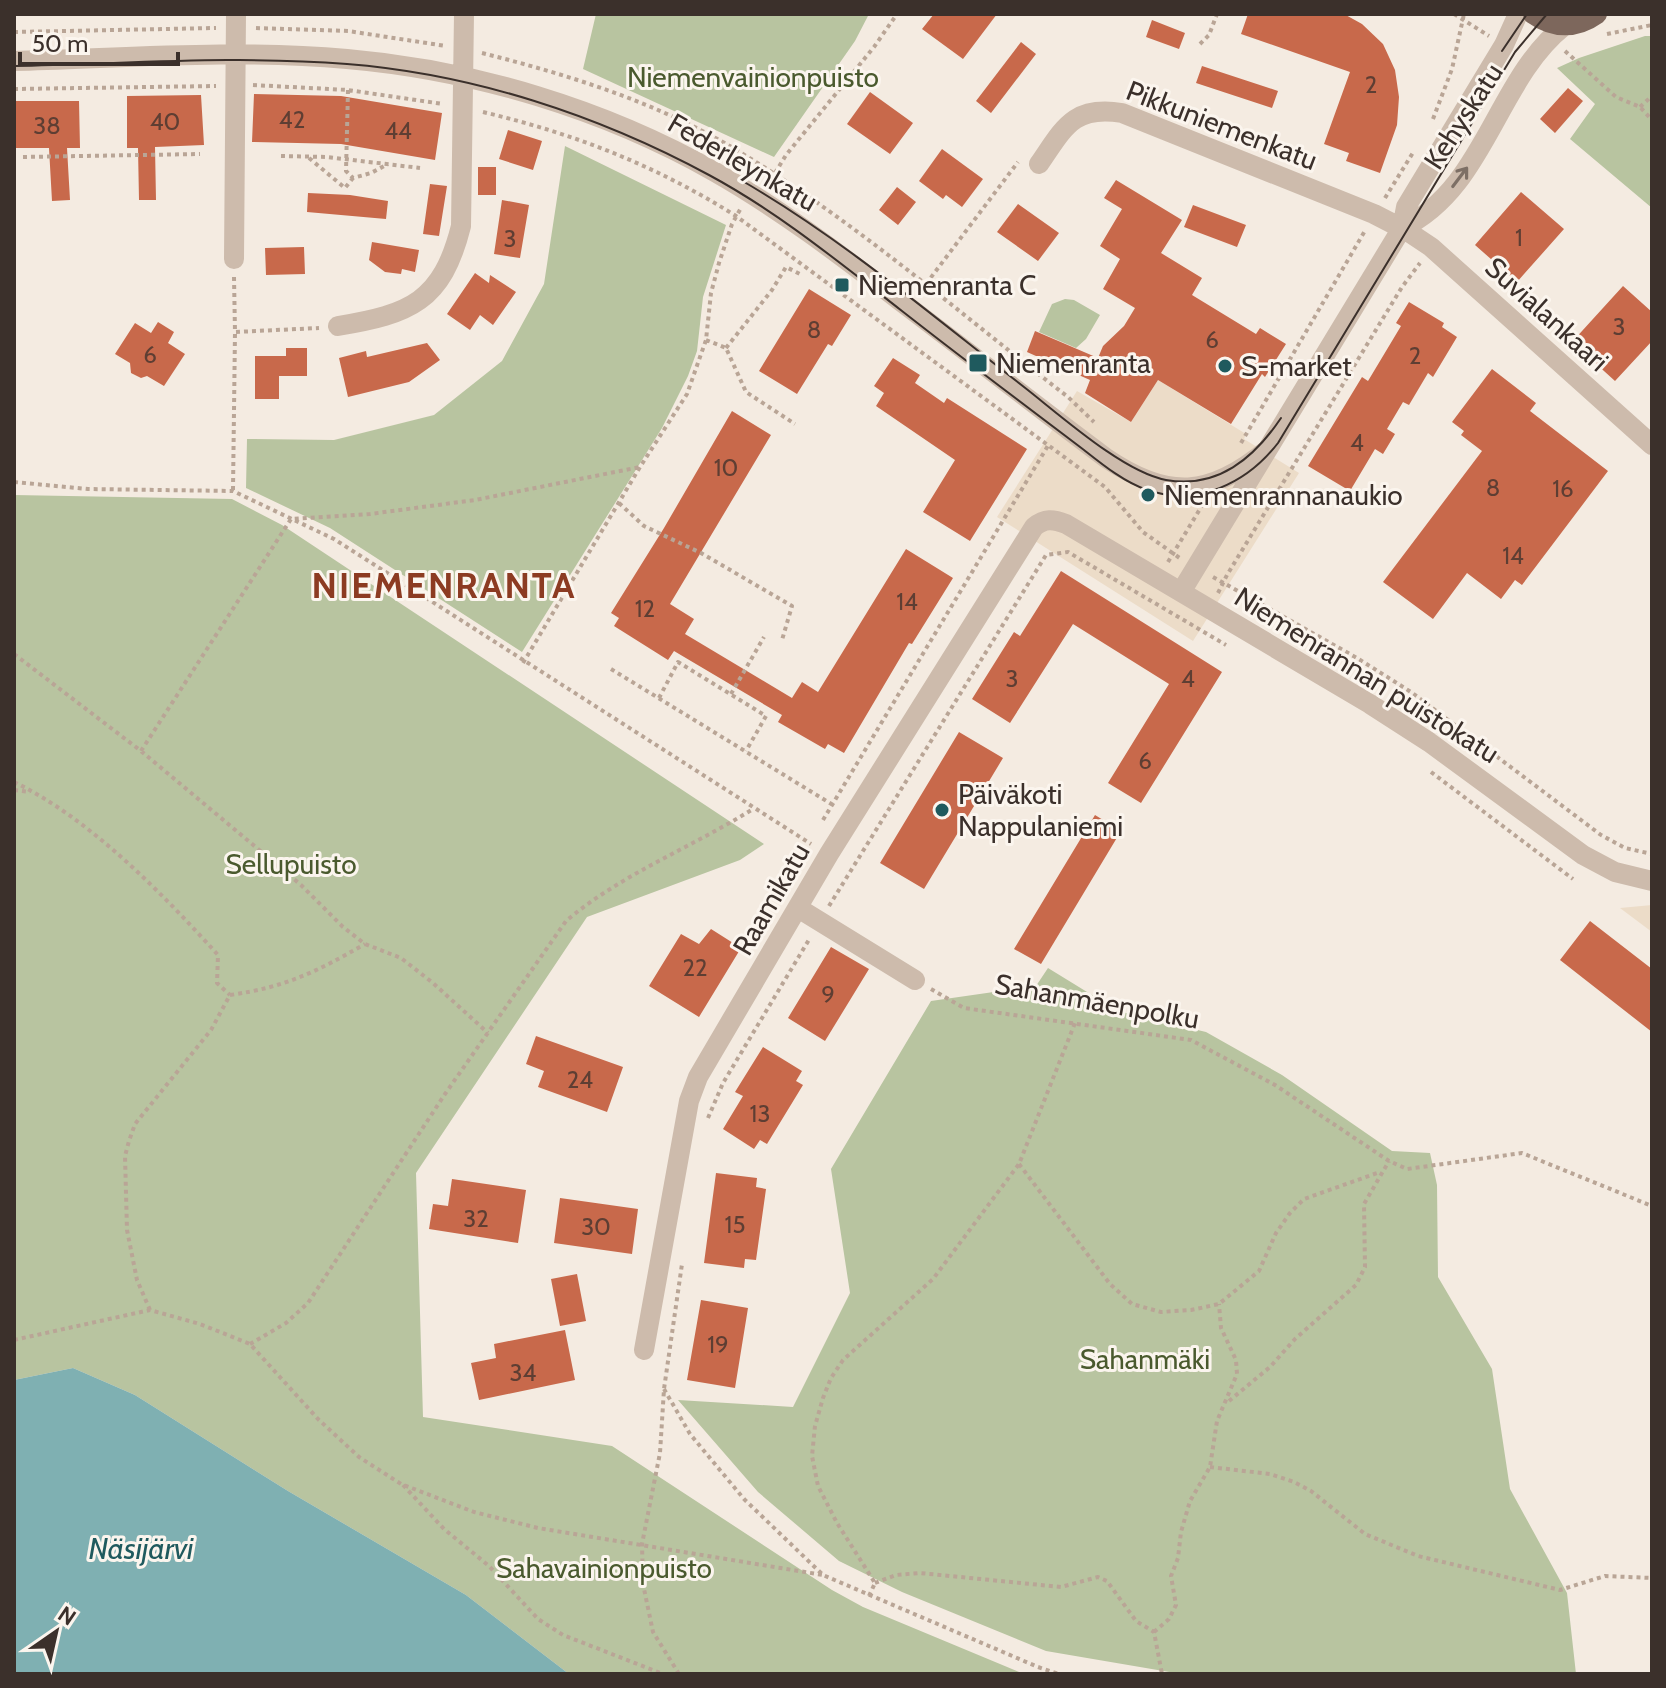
<svg xmlns="http://www.w3.org/2000/svg" width="1666" height="1688" viewBox="0 0 1666 1688" font-family="Cabin,sans-serif">
<style>
.green{fill:#b8c4a0}
.plaza{fill:#ecdcc8}
.water{fill:#7fb0b2}
.building{fill:#c8694b}
.lines{fill:none;stroke-linecap:round;stroke-linejoin:round}
.path{stroke:#b9a596;stroke-width:4;stroke-dasharray:4 4;stroke-linecap:butt}
.minor{stroke:#cdbbac;stroke-width:20}
.major{stroke:#7d675c;stroke-width:20}
.tram{stroke:#3b302b;stroke-width:2}
.oneway{stroke:#7d6f65}
.poi-dot{fill:#1f5a5e;stroke:#fbf5ee;stroke-width:3}
.labels{text-anchor:middle;dominant-baseline:central;stroke-width:6;stroke-linejoin:round;paint-order:stroke}
.number-label{font-size:24px;fill:#5e3e33}
.park-label{font-size:28px;fill:#4a5a2e;stroke:#fbf5ee}
.street-label{font-size:28px;fill:#3b302b;stroke:#fbf5ee}
.poi-label{font-size:28px;fill:#3b302b;stroke:#fbf5ee;text-anchor:start}
.water-label{font-size:30px;font-style:italic;fill:#1f5a5e;stroke:#fbf5ee}
.district-label{font-size:36px;font-weight:bold;letter-spacing:2px;fill:#8c3b22;stroke:#fbf5ee}
</style>
<rect width="100%" height="100%" fill="#f4ebe1"/>
<!-- green -->
<path class="green" d="M596,14h273l-14,27 -81,116 -191,-88z
M1645,36h7v172l-82,-69 25,-35 -38,-36 22,-10z
M565,146l161,79 -23,72 -6,54 -9,25 -26,52 -140,224 -192,-124 -84,-40 1,-49 87,1 100,-25 68,-54 42,-77z
M1065,299l9,1 26,15 -14,24 -10,9 -37,-16 13,-28z
M14,495l218,4 50,26 482,319 -24,16 -153,57 -171,256 7,244 189,29 220,144 31,17 161,67h-455l-103,-79 -178,-104 -153,-96 -62,-27 -59,12z
M1048,968l70,43 88,21 76,43 110,76 38,2 7,32 1,92 54,92 18,120 57,104 9,81h-395l-135,-23 -144,-59 -63,-31 -81,-69 -80,-92 115,7 57,-114 -19,-124 100,-168 105,-15z"/>
<!-- plaza -->
<path class="plaza" d="M1158,380l88,54 -2,5 55,34 -106,168 -196,-124 80,-126 54,31z
M1652,905v27l-32,-24z"/>
<!-- water -->
<path class="water" d="M73,1368l62,27 153,96 178,104 103,79h-555v-294z"/>
<!-- building -->
<path class="building" d="M934,14h63l-34,45 -41,-30z
M1248,14h96l18,10 21,20 12,26 4,27 -2,28 -17,48 -34,-12 3,-8 -25,-9 26,-72 -109,-38z
M1152,20l33,13 -6,16 -33,-12z
M1021,42l15,12 -45,59 -15,-12z
M1202,66l76,25 -6,17 -76,-25z
M1568,88l15,13 -28,32 -15,-14z
M870,92l43,31 -23,31 -43,-30z
M254,94l87,2 101,17 -7,47 -94,-16 -89,-2z
M201,95l3,50 -49,2 1,53h-17l-1,-52h-11v-52z
M14,101h65l1,47h-13l3,52 -18,1 -3,-53h-35z
M508,130l34,11 -9,29 -34,-11z
M942,149l41,30 -21,28 -16,-12 -3,4 -24,-18z
M478,167h18v28h-18z
M1116,180l66,40 -21,33 41,25 -10,17 64,39 4,-6 26,16 -21,33 -3,-3 -31,50 -73,-44 -27,42 -46,-29 5,-13 -63,-28 8,-21 63,27 5,-12 21,-20 11,-18 -32,-19 17,-30 -20,-13 22,-37 -18,-11z
M430,184l17,2 -8,50 -16,-2z
M897,187l19,15 -18,23 -19,-15z
M1521,192l43,37 -47,53 -42,-37z
M308,193l42,2 38,6 -2,18 -79,-7z
M502,200l27,5 -9,53 -26,-4z
M1018,204l41,29 -21,28 -41,-29z
M1193,205l53,20 -9,22 -53,-20z
M372,242l47,8 -4,22 -13,-3 -1,5 -16,-2 -16,-12z
M304,247l1,27 -39,1 -1,-27z
M475,273l14,10 1,-8 26,17 -23,33 -13,-10 -10,15 -23,-16z
M1623,286l29,26v29l-37,40 -43,-39z
M809,289l42,26 -19,31 -4,-2 -31,50 -38,-23z
M1409,302l35,21 -2,4 15,10 -24,40 -5,-4 -19,32 -6,-3 -16,27 8,5 -12,20 -8,-5 -25,42 -42,-25 54,-89 6,4 33,-55 -5,-3z
M158,322l16,10 -6,11 17,11 -21,32 -17,-10 -6,2 -10,-5 -1,-10 -15,-9 20,-31 16,10z
M427,343l13,17 -31,22 -61,15 -9,-39 27,-7 1,6z
M286,348h21v28h-28v23h-24v-43h31z
M893,358l27,17 -5,8 29,20 3,-5 80,51 -57,92 -47,-29 32,-52 -79,-54 8,-13 -10,-7z
M1492,369l44,34 -6,8 78,60 -86,114 -7,-5 -14,19 -34,-26 -34,46 -50,-37 99,-131 -21,-16 3,-4 -12,-9z
M732,411l39,24 -101,169 24,15 -9,15 107,64 10,-16 16,10 88,-143 47,29 -41,66 -3,-1 -65,110 -16,-9 -3,5 -47,-27 4,-7 -108,-64 -6,9 -54,-34 5,-8 -8,-5 53,-85z
M1061,571l161,101 -81,131 -33,-20 61,-99 -96,-60 -63,99 -38,-24 42,-67 6,4z
M959,732l44,26 -79,131 -44,-26z
M1095,815l26,16 -80,133 -27,-15z
M1590,921l62,48v63l-92,-72z
M711,929l30,19 -42,69 -50,-31 32,-52 18,10z
M831,947l38,22 -44,72 -37,-23z
M536,1036l87,31 -16,45 -69,-25 6,-16 -18,-7z
M763,1047l39,24 -6,10 7,4 -36,59 -7,-4 -6,9 -31,-20 20,-33 -8,-4z
M716,1173l41,5 -1,9 10,2 -10,71 -11,-1 -1,9 -40,-5z
M452,1179l74,11 -8,53 -89,-14 4,-25 15,2z
M560,1198l78,11 -6,45 -78,-11z
M577,1274l9,47 -26,5 -9,-47z
M701,1300l47,8 -13,80 -48,-8z
M565,1330l10,50 -96,20 -8,-37 25,-5 -2,-14z"/>
<g class="lines">
<!-- path -->
<path class="path" d="M1454,14l35,22
M256,28l92,3 98,15
M14,32l202,-4
M1607,34l45,-9
M1200,44l9,-9 8,-21
M1565,51l51,46 24,10 12,13
M482,53c83,21 164,46 239,88 125,72 233,168 347,256l26,25
M253,85l95,5 95,14
M14,89l202,-3
M348,90l-2,81 7,7 18,-5 17,-9
M1640,107l12,-11
M483,112c92,22 172,53 253,104l369,271 38,45 38,27
M1433,119l19,-50 12,-55
M281,156l46,1 93,11
M23,157l177,-3
M309,158l36,30 8,-10
M775,173l11,-18 88,-108 23,-33
M1385,198l29,-47
M234,277l1,55 84,-4
M926,284l92,-122
M706,340l20,8 20,44 49,32
M726,348l46,-58 14,-23 14,7
M1241,443l125,-214
M14,482l74,7 145,2 101,48 477,305
M233,490l2,-158
M619,503l25,23 57,27 91,53 -10,34
M1168,562l35,-58
M1213,577l144,81 54,34 190,143 24,13 27,6
M1218,593l9,-18 175,-288 18,-24
M14,654l127,97 160,134 42,42 22,17 36,14 32,25 55,50
M523,663l117,-196 47,-73 19,-54 5,-47 8,-30 13,-39 9,-16
M611,669l222,136
M731,694l33,-57
M659,698l19,-36 88,54 -20,35
M141,751l150,-232 79,-5 105,-14 165,-33
M1431,772l142,107
M14,782c75,36 148,111 204,173l-1,28 13,12
M14,790l16,2
M823,820l226,-376
M829,906l217,-351 22,-3 158,93
M931,989l33,19 227,32 84,45 114,76 18,8 115,-16 130,53
M708,1118l15,-35 87,-145
M1019,1164l91,120 22,20 29,8 30,-2 28,-6 40,-33 17,-38 14,-20 14,-14 76,-27
M150,1310l-13,-30 -10,-50 -2,-74 4,-15 6,-17 76,-94 19,-35c56,-8 86,-23 135,-51
M14,1340l136,-30 50,14 50,20 68,75 41,38 42,27 73,28 64,16 285,47
M250,1344l36,-21 22,-20 137,-209 121,-173c54,-46 126,-74 187,-112
M664,1389l26,45 54,65 79,76 215,92 21,7
M1229,1401l41,-34 25,-28 61,-54 9,-18 -1,-63 25,-43
M1210,1467l60,7 24,8 17,9 54,43 53,22 142,34 45,-14 47,2
M403,1485l41,44 45,37 49,53 25,16 100,39
M875,1583l21,-8 24,-2 141,14 37,-10 9,4 29,40 18,11 8,42
M869,1596l6,-13 -38,-60 -19,-37 -6,-30 3,-30 8,-28 8,-20 12,-18 90,-81 86,-115 56,-141
M1154,1632l15,-13 7,-14 -5,-29 7,-18 3,-26 9,-31 20,-34 7,-46 20,-47 -1,-14 -15,-32 -2,-24
M679,1674l-26,-42 -10,-48 -1,-40 18,-91 4,-64 18,-125"/>
<!-- minor -->
<path class="minor" d="M14,61c110,-3 223,-12 333,-2 127,11 257,50 368,113 65,37 124,82 184,128 69,52 137,106 207,158 62,42 104,39 161,-8
M1039,164c25,-36 34,-59 83,-51l252,101 33,17 24,16 221,198
M1402,228c83,-39 94,-148 162,-202
M234,259l2,-245
M338,326c72,-12 104,-24 123,-100l3,-212
M1181,592l221,-364 4,-21 98,-162 14,-31
M798,908l117,72
M644,1350l45,-249 9,-24 131,-223 205,-327c11,-9 19,-8 32,-3l304,180 59,38 154,113 32,17 37,9"/>
<!-- major -->
<path class="major" d="M1533,14c21,15 43,15 64,0"/>
<!-- tram -->
<path class="tram" d="M1502,51l25,-37
M14,66c111,-2 222,-11 333,-2 126,10 251,51 362,111 69,37 131,88 193,136 60,47 121,93 182,139 19,15 40,32 63,40 51,17 100,-7 131,-47l237,-391 32,-38
M739,179c100,57 195,138 285,208 36,28 99,85 142,93 52,9 88,-22 115,-62"/>
</g>
<!-- one-way arrows -->
<defs><path id="oneway-shaft" d="M-6 0H5M1.5-3L5.5 0L1.5 3" fill="none" stroke-width="1.6" stroke-linecap="round" stroke-linejoin="round" transform="scale(2)"/></defs>
<use class="oneway" href="#oneway-shaft" transform="translate(1460 177) rotate(-53)"/>
<!-- markers -->
<g class="poi-dot">
<rect x="834" y="277" width="16" height="16" rx="4"/>
<rect x="968" y="353" width="20" height="20" rx="4"/>
<circle cx="1225" cy="366" r="8"/>
<circle cx="1148" cy="495" r="8"/>
<circle cx="942" cy="810" r="8"/>
</g>
<g class="labels">
<!-- number labels -->
<g class="number-label">
<text x="1371" y="84">2</text>
<text x="292" y="119">42</text>
<text x="165" y="121">40</text>
<text x="47" y="125">38</text>
<text x="398" y="130">44</text>
<text x="1519" y="237">1</text>
<text x="510" y="238">3</text>
<text x="1619" y="326">3</text>
<text x="814" y="329">8</text>
<text x="1212" y="339">6</text>
<text x="150" y="354">6</text>
<text x="1415" y="355">2</text>
<text x="1357" y="442">4</text>
<text x="726" y="467">10</text>
<text x="1493" y="487">8</text>
<text x="1563" y="488">16</text>
<text x="1513" y="555">14</text>
<text x="907" y="601">14</text>
<text x="645" y="608">12</text>
<text x="1012" y="678">3</text>
<text x="1188" y="678">4</text>
<text x="1145" y="760">6</text>
<text x="695" y="967">22</text>
<text x="828" y="994">9</text>
<text x="580" y="1079">24</text>
<text x="760" y="1113">13</text>
<text x="476" y="1218">32</text>
<text x="735" y="1224">15</text>
<text x="596" y="1226">30</text>
<text x="718" y="1344">19</text>
<text x="523" y="1372">34</text>
</g>
<!-- park labels -->
<g class="park-label">
<text x="753" y="77">Niemenvainionpuisto</text>
<text x="291" y="864">Sellupuisto</text>
<text x="1145" y="1359">Sahanmäki</text>
<text x="604" y="1568">Sahavainionpuisto</text>
</g>
<!-- street labels -->
<g class="street-label">
<text transform="translate(1463 116) rotate(-57)">Kehyskatu</text>
<text transform="translate(1222 125) rotate(21)">Pikkuniemenkatu</text>
<text transform="translate(743 162) rotate(30)">Federleynkatu</text>
<text transform="translate(1547 314) rotate(42)">Suvialankaari</text>
<text transform="translate(1367 675) rotate(32)">Niemenrannan puistokatu</text>
<text transform="translate(771 899) rotate(-60)">Raamikatu</text>
<text transform="translate(1097 1001) rotate(10)">Sahanmäenpolku</text>
</g>
<!-- poi labels -->
<g class="poi-label">
<text x="858" y="285">Niemenranta C</text>
<text x="996" y="363">Niemenranta</text>
<text x="1241" y="366">S-market</text>
<text x="1164" y="495">Niemenrannanaukio</text>
<text x="958" y="794">Päiväkoti<tspan x="958" dy="32">Nappulaniemi</tspan></text>
</g>
<!-- water labels -->
<g class="water-label">
<text x="141" y="1548">Näsijärvi</text>
</g>
<!-- district labels -->
<g class="district-label">
<text x="444" y="585">NIEMENRANTA</text>
</g>
</g>
<!-- border -->
<rect width="1666" height="1688" fill="none" stroke="#3b302b" stroke-width="32"/>
<!-- north arrow -->
<g transform="translate(56 1632) rotate(34)" stroke="#fbf5ee" stroke-width="6" paint-order="stroke">
<path d="M0-6L14 30L0 20L-14 30Z" fill="#3b302b"/>
<text y="-12" font-size="22" font-weight="bold" text-anchor="middle" fill="#3b302b">N</text>
</g>
<!-- scale -->
<path d="M20 52v12h158v-12" fill="none" stroke="#3b302b" stroke-width="4"/>
<text x="32" y="52" font-size="24" fill="#3b302b" stroke="#fbf5ee" stroke-width="6" paint-order="stroke">50 m</text>
</svg>
